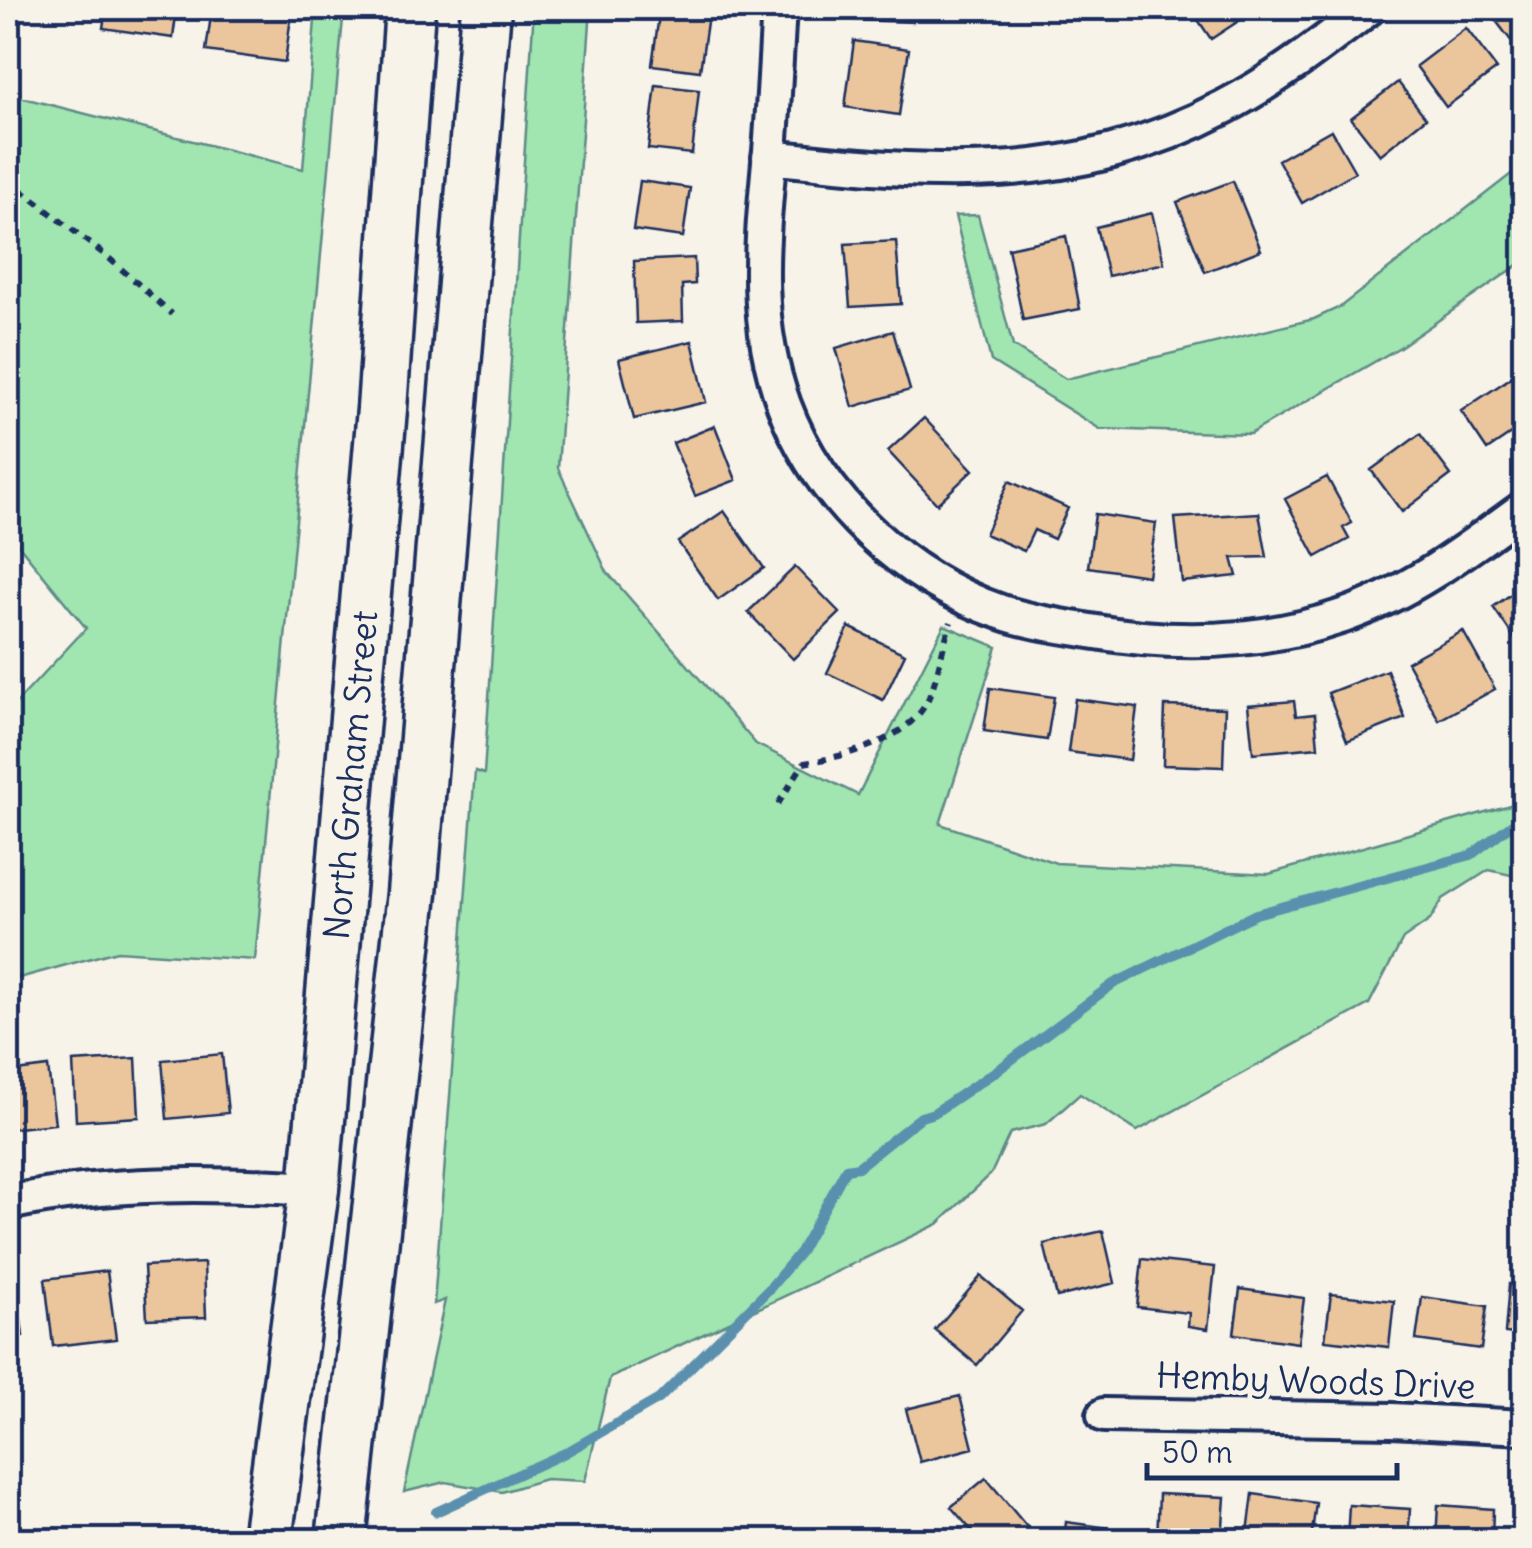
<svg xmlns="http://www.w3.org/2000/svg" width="1532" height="1548" viewBox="0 0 1532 1548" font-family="Delius,sans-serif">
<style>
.green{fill:#a1e5b0;stroke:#5e8a87;stroke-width:2.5}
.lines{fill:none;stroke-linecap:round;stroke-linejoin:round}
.stream{stroke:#5a90ae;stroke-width:10}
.building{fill:#ebc59b;stroke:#1b2f5e;stroke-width:2.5}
.minor-casing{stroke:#1b2f5e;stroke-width:40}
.secondary-casing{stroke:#1b2f5e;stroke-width:55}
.path{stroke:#1b2f5e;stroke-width:6;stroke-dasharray:8 8;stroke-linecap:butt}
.minor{stroke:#f7f3e8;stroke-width:32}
.secondary{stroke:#f7f3e8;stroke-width:48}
.labels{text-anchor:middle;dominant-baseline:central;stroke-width:9;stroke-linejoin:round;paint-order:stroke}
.street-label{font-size:35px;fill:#1b2f5e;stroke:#f7f3e8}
</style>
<rect width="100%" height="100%" fill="#f7f3e8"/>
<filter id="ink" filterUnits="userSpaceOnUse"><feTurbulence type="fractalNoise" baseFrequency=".01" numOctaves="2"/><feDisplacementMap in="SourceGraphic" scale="20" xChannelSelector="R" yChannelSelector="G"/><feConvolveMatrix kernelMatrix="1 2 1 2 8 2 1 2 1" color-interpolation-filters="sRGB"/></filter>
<g filter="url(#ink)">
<!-- green -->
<path class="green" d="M316,8h28l-89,952 -138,-9 -109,30v-269l78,-84 -78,-96v-438l295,75z
M534,8h57l-33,460 49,104 149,172 102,51 86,-170 53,22 -57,177 116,39 213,11 255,-73v77l-35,-8 -46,29 -13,21 -27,19 -34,65 -232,127 -57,-37 -34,30 -36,9 -19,41 -53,50 -328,154 -25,103 -40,-2 -43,13 -57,-10 -41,10 41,-192 -11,4 41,-533 9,3z
M1524,164v97l-124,86 -150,87 -150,-5 -109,-68 -36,-145 23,-1 35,131 53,33 248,-60 26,-12z"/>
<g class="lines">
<!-- stream -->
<path class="stream" d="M436,1512l129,-59 94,-54 111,-111 30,-36 46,-83 12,-2 63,-50 13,-4 68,-46 111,-83 143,-70 215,-59 53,-40"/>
</g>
<!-- building -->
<path class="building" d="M106,8h71l-4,30 -70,-10z
M212,8l80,1 -7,53 -79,-11z
M660,8h49l-9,63 -48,-6z
M854,8h60l-1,14 -59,-2z
M1190,8h57l4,5 -40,26z
M1498,8h26l-2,47 -32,-42z
M1466,28l31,41 -51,38 -30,-41z
M854,41l55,8 -10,66 -54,-8z
M1398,82l28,36 -46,37 -29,-37z
M656,85l43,5 -7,64 -44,-5z
M1331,130l24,42 -53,31 -24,-43z
M640,181l50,7 -7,49 -50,-7z
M1233,181l28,69 -56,22 -28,-70z
M1152,213l12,50 -56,13 -12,-49z
M1066,236l14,73 -57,11 -15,-72z
M896,241l5,63 -51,3 -5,-63z
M694,258l1,26 -13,1 1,36 -47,2 -2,-62z
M893,331l17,59 -57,17 -17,-59z
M692,341l14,61 -72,17 -15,-60z
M1512,377l12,18v30l-37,25 -26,-39z
M924,418l49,52 -36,34 -49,-53z
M715,426l21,54 -41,16 -22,-53z
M1420,434l31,41 -49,37 -31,-42z
M1327,477l25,46 -9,5 6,11 -33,18 -31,-58z
M1009,481l59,27 -14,31 -20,-9 -10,21 -39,-17z
M724,511l40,57 -46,32 -40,-58z
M1259,513l8,44 -35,1 5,18 -55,6 -7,-64z
M1095,514l61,9 -8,53 -60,-9z
M795,567l45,46 -47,46 -45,-47z
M1524,585v67l-31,-45z
M849,627l56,27 -22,46 -56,-27z
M1463,631l32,58 -56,31 -32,-58z
M1387,670l18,48 -58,23 -19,-48z
M990,688l64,9 -7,43 -63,-9z
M1075,699l62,8 -7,53 -62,-8z
M1294,701l2,15 19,-2 3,33 -65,6 -5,-48z
M1165,706l60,2 -2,59 -60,-2z
M222,1054l6,59 -61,6 -5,-59z
M136,1058l3,59 -63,4 -3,-59z
M48,1067l7,57 -47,5v-57z
M1103,1231l12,52 -58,14 -13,-53z
M1142,1259l73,8 -7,62 -20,-3 1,-13 -52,-6z
M204,1263l2,54 -59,2 -3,-53z
M107,1271l9,68 -63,7 -8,-67z
M981,1276l41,35 -45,54 -42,-35z
M1509,1284l15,2v49l-19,-2z
M17,1286l6,50 -15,2v-51z
M1240,1289l64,9 -6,45 -64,-9z
M1331,1294l63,7 -5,46 -64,-7z
M1422,1297l65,9 -6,43 -65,-9z
M960,1396l13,52 -53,14 -14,-53z
M986,1478l52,62h-58l-29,-33z
M1159,1494l66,3 -3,43 -65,-1z
M1253,1494l63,9 -5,37h-64z
M1349,1505l61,4 -2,31h-61z
M1438,1505l55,4 -1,31h-56z
M1066,1522l66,9 -2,9h-66z"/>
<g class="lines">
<!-- minor casing -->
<g class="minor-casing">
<path id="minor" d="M779,8c-3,47 -5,95 -9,143 -8,89 -18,167 14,254 36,96 121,174 217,207 28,10 60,14 89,19 85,15 171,13 253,-15 67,-23 125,-67 181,-108
M769,157c165,18 303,30 455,-50 52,-27 99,-64 145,-99
M8,1203c101,-22 203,-20 306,-14
M1104,1415l288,5 132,7"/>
</g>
<!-- secondary casing -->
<g class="secondary-casing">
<path id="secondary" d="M267,1540l47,-351 68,-780 28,-401
M341,1540l71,-647 74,-885"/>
</g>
<!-- path -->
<path class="path" d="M8,180l102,79 62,55
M778,804l26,-41c40,-6 108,-23 125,-66 10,-24 13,-50 22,-75"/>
<!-- minor -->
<use href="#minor" class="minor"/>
<!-- secondary -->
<use href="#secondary" class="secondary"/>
</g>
</g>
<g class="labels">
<!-- street labels -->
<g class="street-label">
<text transform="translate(350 775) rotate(-85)">North Graham Street</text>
<text transform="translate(1316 1380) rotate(2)">Hemby Woods Drive</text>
</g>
</g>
<!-- margin -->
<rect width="1532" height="1548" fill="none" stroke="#f7f3e8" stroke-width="40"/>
<rect x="20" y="20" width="1492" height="1508" fill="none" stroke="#1b2f5e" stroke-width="4" filter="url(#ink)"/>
<!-- scale -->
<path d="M1147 1463v15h250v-15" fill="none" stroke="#1b2f5e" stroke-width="5"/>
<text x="1162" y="1463" font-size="30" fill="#1b2f5e" stroke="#f7f3e8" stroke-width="8" paint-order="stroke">50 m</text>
</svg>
